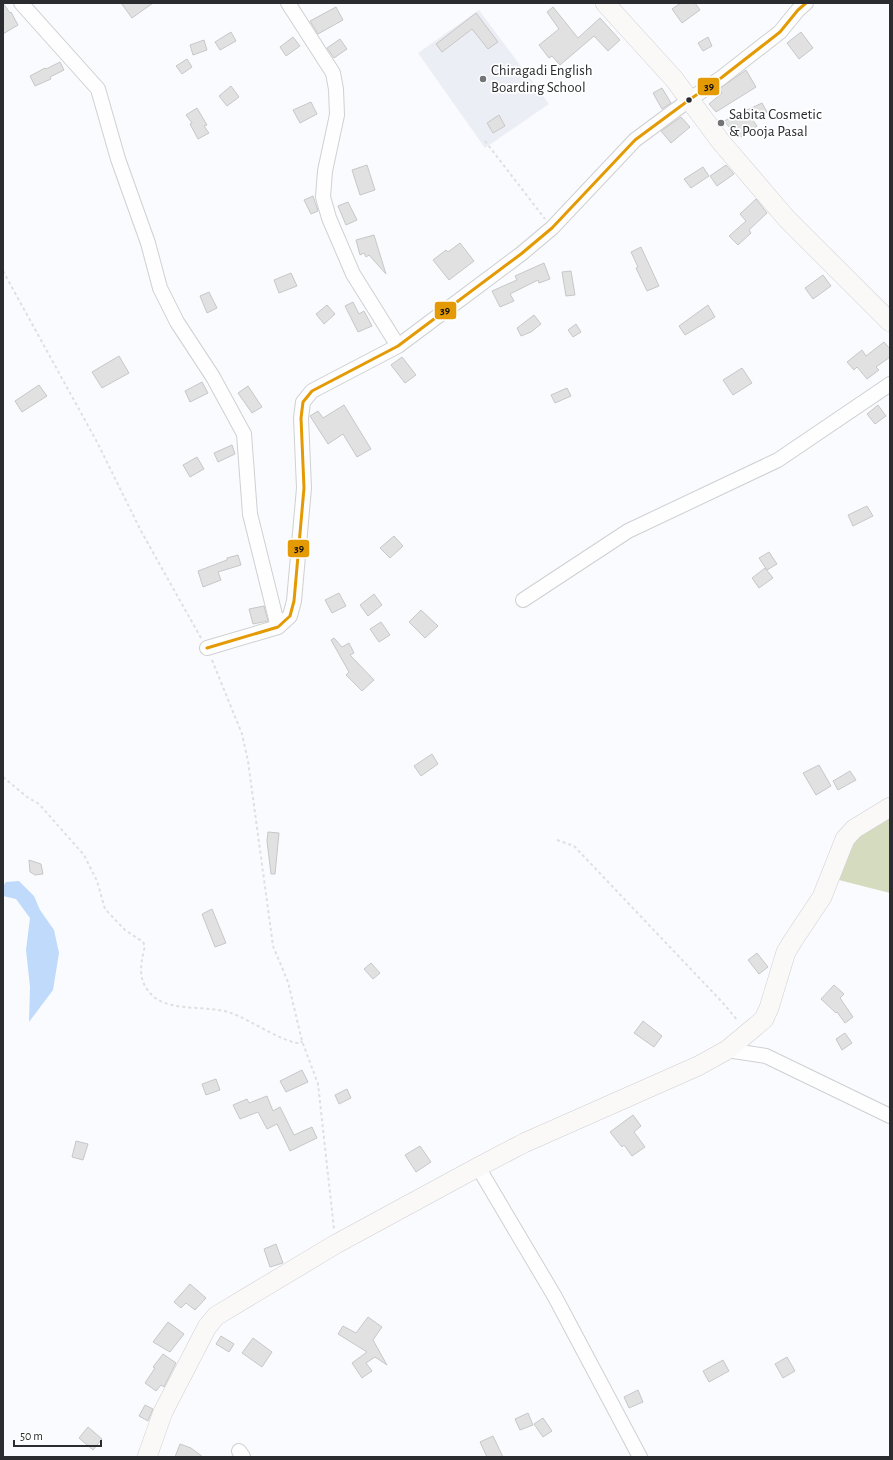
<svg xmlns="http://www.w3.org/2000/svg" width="893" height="1460" viewBox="0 0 893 1460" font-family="'Alegreya Sans',sans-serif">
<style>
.built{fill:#ebeef5}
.forest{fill:#d5dbbe}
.water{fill:#bfdafb}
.building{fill:#e1e1e2;stroke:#c8c7c8}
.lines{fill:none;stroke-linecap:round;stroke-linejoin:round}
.minor-casing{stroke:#cfd0d2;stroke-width:16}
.secondary-casing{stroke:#cfd0d2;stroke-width:20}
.path{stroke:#dfdfdf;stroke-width:2;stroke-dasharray:3 3;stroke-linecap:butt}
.minor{stroke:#fefeff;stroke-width:14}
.secondary{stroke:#fbf8f8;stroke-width:19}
.bus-1-casing{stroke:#fff;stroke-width:6}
.bus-1{stroke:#e39a05;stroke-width:3}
.poi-dot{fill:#737477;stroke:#fff;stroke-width:1.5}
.bus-dot{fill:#2b2c2f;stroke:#fff;stroke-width:1.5}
.labels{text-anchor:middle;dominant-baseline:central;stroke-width:3.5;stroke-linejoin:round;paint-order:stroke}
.poi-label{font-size:15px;fill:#2b2c2f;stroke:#fff;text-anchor:start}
.line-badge{stroke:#fff;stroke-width:1.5}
.pale-badge-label{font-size:11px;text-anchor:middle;font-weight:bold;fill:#111}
</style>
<rect width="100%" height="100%" fill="#fafbfe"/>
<!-- built -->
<path class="built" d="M479,10l70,94 -64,44 -67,-95z"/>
<!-- forest -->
<path class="forest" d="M890,807v86l-59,-15 8,-26z"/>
<!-- water -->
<path class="water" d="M19,881l15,15 6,14 14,20 5,23 -6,37 -24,32 1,-35 -4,-37 4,-32 -14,-19 -13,-3v-10l3,-4z"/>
<!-- building -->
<path class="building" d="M3,3l7,10 1,-1 7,13 -15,9z
M121,3h32l-21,15z
M681,3h14l5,7 -18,13 -10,-14z
M336,7l7,13 -25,14 -8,-13z
M553,7l25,31 22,-20 20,22 -12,11 -14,-15 -34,29 -8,-9 -3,2 -10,-13 20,-16 -12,-17z
M476,13l22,29 -10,7 -16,-20 -30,23 -6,-8z
M231,32l5,9 -16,9 -5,-8z
M801,32l12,16 -14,11 -12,-16z
M293,37l7,9 -14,10 -6,-9z
M708,37l4,9 -9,5 -5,-8z
M340,39l7,10 -13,9 -7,-10z
M204,40l3,10 -14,5 -3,-10z
M187,59l5,8 -10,7 -6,-8z
M60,62l4,8 -14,7 1,2 -16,7 -5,-10 15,-8 1,1z
M746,70l10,17 -40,25 -7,-8 13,-11 -3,-4z
M231,86l8,11 -12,9 -8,-10z
M662,88l9,15 -9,6 -9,-16z
M311,102l6,12 -17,9 -7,-13z
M762,103l5,9 -15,7 5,7 -16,11 -3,-3 -2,1 -12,-14z
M197,108l10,17 -3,1 5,7 -11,6 -8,-15 2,-1 -6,-8z
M499,115l6,11 -12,7 -6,-10z
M681,117l9,10 -19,16 -10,-12z
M367,165l8,25 -15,5 -8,-25z
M726,165l8,9 -17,12 -7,-10z
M703,167l6,9 -18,12 -7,-9z
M313,196l5,15 -7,3 -7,-14z
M756,199l11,14 -18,17 2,3 -13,12 -9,-9 17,-15 -6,-7z
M348,202l9,18 -11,5 -8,-19z
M374,235l12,39 -17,-19 -3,2 -2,-4 -4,2 -4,-15z
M460,243l14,18 -25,19 -16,-20 13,-10 2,2z
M641,247l18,39 -12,5 -11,-23 2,-1 -7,-15z
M544,263l6,16 -11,4 -1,-3 -28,14 4,7 -14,6 -8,-16 25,-11 -2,-4z
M571,271l4,24 -9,1 -4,-24z
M291,273l6,13 -18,7 -5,-13z
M823,275l8,11 -18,13 -8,-11z
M209,292l8,16 -10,5 -7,-17z
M353,302l6,12 5,-3 8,15 -14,6 -13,-26z
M327,305l8,9 -11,10 -8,-10z
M708,305l7,12 -30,18 -6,-9z
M534,315l7,9 -10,8 -10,4 -4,-8z
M576,324l5,8 -8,5 -5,-7z
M884,342l6,7v8l-14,10 3,3 -12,9 -10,-12 -3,3 -7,-8 15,-12 4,6z
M119,356l10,17 -27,15 -10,-16z
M402,357l14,18 -11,8 -14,-18z
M742,368l10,15 -19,12 -10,-15z
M202,382l6,11 -18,9 -5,-11z
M39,385l8,11 -25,16 -7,-11z
M248,386l14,21 -10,6 -14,-20z
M567,388l4,8 -16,7 -4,-8z
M344,405l27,44 -14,8 -14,-23 -15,10 -18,-28 8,-5 5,7z
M878,405l8,11 -11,8 -8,-10z
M232,445l3,9 -17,8 -4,-9z
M197,457l7,12 -14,8 -7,-12z
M867,506l6,10 -20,10 -5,-11z
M394,536l9,10 -13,12 -10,-10z
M769,552l8,12 -10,6 -8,-12z
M238,555l3,10 -23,7 3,8 -18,7 -5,-16 29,-11v-2z
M765,568l8,10 -14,10 -7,-10z
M339,593l7,13 -14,7 -7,-13z
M374,594l8,11 -14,11 -8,-11z
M264,606l4,15 -15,3 -4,-15z
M421,610l17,16 -13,12 -16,-16z
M381,622l9,13 -11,7 -9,-13z
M334,638l8,9 7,-4 5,10 -4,2 24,25 -12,11 -16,-16 3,-3 -18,-32z
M432,754l6,10 -17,12 -7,-10z
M819,765l12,21 -15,9 -13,-22z
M850,771l6,9 -18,10 -5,-9z
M268,832l11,1 -4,41h-4l-4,-33z
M29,860l12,4 2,10 -8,1 -5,-3z
M212,909l14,34 -11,4 -13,-33z
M757,953l11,14 -9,7 -11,-14z
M371,963l9,10 -7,6 -9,-10z
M834,985l10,9 -4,4 13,19 -8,6 -8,-11 -1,1 -15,-14z
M643,1021l19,15 -8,11 -20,-14z
M845,1033l7,10 -10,7 -6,-11z
M302,1070l6,12 -22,10 -6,-11z
M216,1079l4,11 -14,5 -4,-11z
M347,1089l4,9 -12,6 -4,-9z
M267,1096l6,15 7,-4 14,28 18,-8 5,11 -27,13 -13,-27 -10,5 -9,-17 -18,7 -7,-14 14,-6 2,4z
M633,1115l8,11 -7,6 11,15 -13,9 -8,-11 -2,2 -12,-15z
M76,1141l12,3 -5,16 -11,-3z
M420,1146l11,16 -15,10 -11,-17z
M276,1244l7,19 -13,4 -6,-18z
M190,1284l16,14 -11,12 -9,-7 -5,5 -7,-6z
M368,1317l14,10 -9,13 14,25 -12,-8 -9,6 6,8 -10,7 -10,-15 15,-11 -29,-18 5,-8 13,7z
M168,1322l16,12 -14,18 -17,-10z
M221,1336l13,8 -5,8 -13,-8z
M253,1338l19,14 -10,15 -20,-14z
M163,1354l13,9 -12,24 -3,-2 -5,6 -11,-8 10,-15 -2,-1z
M787,1357l8,14 -12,7 -8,-14z
M723,1360l6,11 -20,11 -6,-11z
M638,1390l5,12 -14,6 -5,-11z
M145,1405l8,4 -5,12 -9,-5z
M528,1413l5,12 -13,5 -5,-11z
M543,1418l9,13 -9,6 -9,-13z
M88,1427l14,12 -9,11 -14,-12z
M493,1436l10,21h-16l-7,-15z
M180,1444l11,4 12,9h-28z"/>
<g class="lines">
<!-- minor casing -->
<g class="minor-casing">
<path id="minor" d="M21,3l77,86 20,70 30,84 12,45 17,34 36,55 31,57 6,80 28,113
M288,3l45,70 3,16 1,26 -12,56 -2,26 6,21 24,56 45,72
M523,600l105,-69 150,-71 112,-76
M207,648l71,-21 12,-11 4,-15 10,-113 -3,-70 2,-16 9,-11 86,-45 123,-92 31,-26 83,-88 54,-40 32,-22 59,-46 18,-22 8,-7
M727,1050l39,6 124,60
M478,1167l77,130 85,160
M239,1451l4,6"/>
</g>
<!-- secondary casing -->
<g class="secondary-casing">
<path id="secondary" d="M605,3l69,76 47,63 66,77 103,103
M147,1457l16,-45 44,-85 9,-11 120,-72 142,-77 46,-24 174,-77 29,-16 29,-24 8,-7 5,-11 17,-56 8,-13 28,-42 23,-58 9,-10 36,-22"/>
</g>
<!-- path -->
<path class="path" d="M485,141l60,78
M3,271l94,171 44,89 60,107
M212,660l30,74 6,27 25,185 15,36 14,59 16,43 16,145
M3,777l24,20 12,7 45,51 13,26 8,28 20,21 18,12 2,4c-5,20 -8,36 9,51 18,15 55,8 77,16 18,6 56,32 70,30l1,-2
M557,840l17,6 149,157 15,18"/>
<!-- minor -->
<use href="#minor" class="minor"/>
<!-- secondary -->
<use href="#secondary" class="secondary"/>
<!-- bus-1 casing -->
<g class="bus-1-casing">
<path id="bus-1" d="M207,648l71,-21 12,-11 4,-15 10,-113 -3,-70 2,-16 9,-11 86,-45 123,-92 31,-26 83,-88 54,-40 32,-22 59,-46 18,-22 8,-7"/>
</g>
<!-- bus-1 -->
<use href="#bus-1" class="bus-1"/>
</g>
<!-- markers -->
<g class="poi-dot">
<circle cx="483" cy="79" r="4"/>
<circle cx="721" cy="123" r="4"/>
</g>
<circle class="bus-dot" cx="689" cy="100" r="3.5"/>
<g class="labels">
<!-- poi labels -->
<g class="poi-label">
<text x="491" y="70">Chiragadi English<tspan x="491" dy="17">Boarding School</tspan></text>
<text x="729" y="114">Sabita Cosmetic<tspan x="729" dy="17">&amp; Pooja Pasal</tspan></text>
</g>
</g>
<g class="line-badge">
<rect x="697" y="77" width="23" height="19" rx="4" fill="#e39a05"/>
<rect x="434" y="301" width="23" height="19" rx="4" fill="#e39a05"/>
<rect x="287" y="539" width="23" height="19" rx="4" fill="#e39a05"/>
</g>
<g class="pale-badge-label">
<text x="709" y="90">39</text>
<text x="445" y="314">39</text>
<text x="299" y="552">39</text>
</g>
<!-- border -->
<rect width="893" height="1460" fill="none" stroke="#2b2c2f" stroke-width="8"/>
<!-- scale -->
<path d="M14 1440v6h87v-6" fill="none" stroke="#2b2c2f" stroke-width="2"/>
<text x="20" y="1440" font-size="12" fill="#2b2c2f" stroke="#ffffff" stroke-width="3" paint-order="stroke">50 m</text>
</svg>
